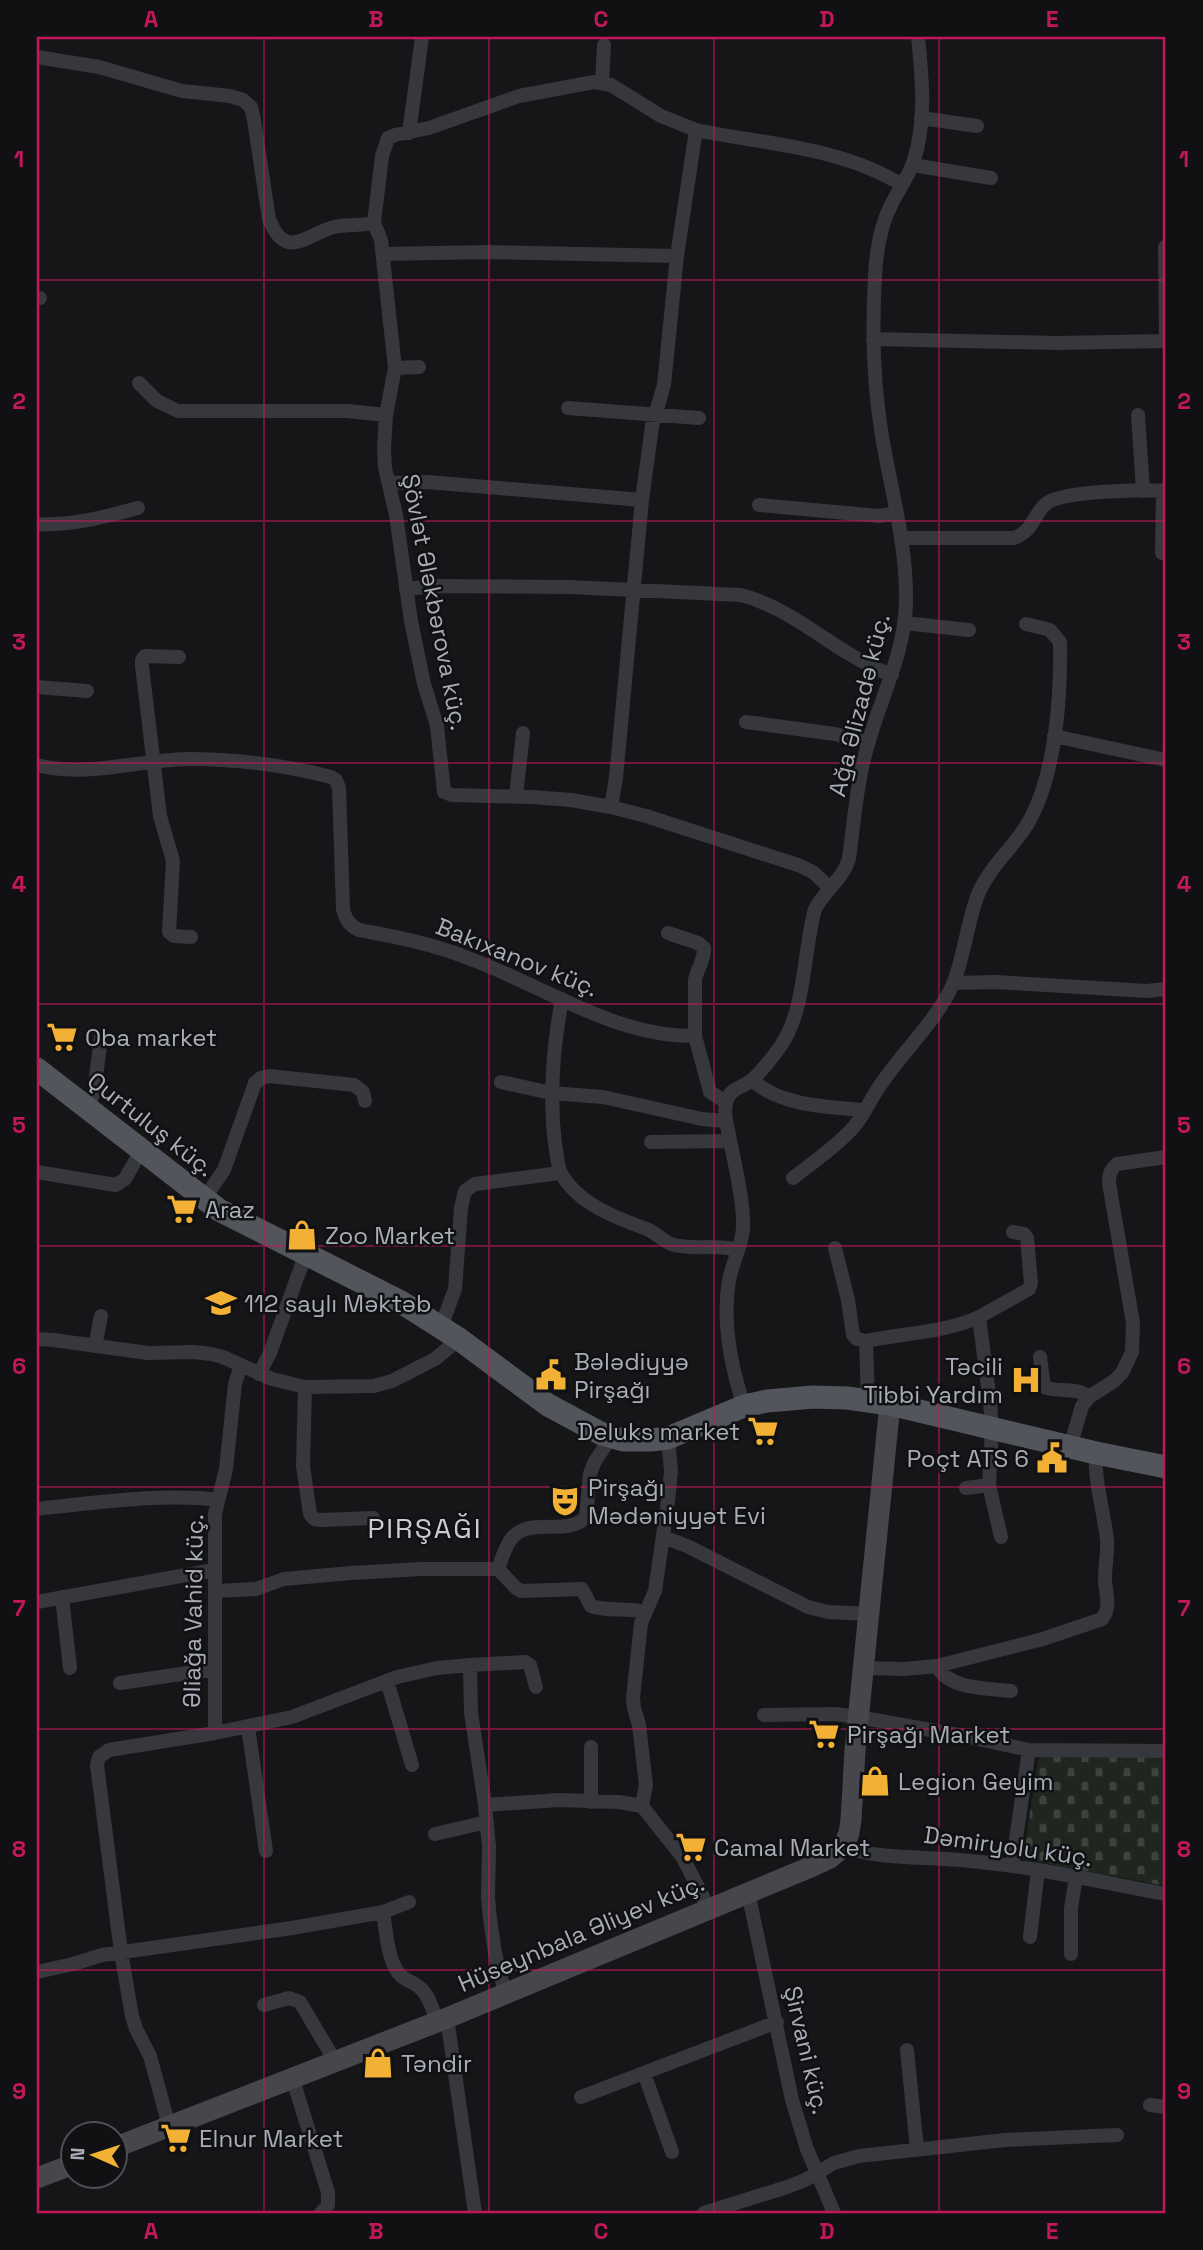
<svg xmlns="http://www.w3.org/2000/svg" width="1203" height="2250" viewBox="0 0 1203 2250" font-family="'Space Grotesk',sans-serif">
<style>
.cemetery{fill:url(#cemetery-stones)}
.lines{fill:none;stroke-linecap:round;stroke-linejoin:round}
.street{stroke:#37383d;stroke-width:14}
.secondary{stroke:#45474d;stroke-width:21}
.primary{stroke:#53555c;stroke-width:23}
.grid{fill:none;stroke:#c2185b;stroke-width:2;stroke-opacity:0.55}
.labels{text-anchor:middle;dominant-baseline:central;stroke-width:5;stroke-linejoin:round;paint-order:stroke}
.street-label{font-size:24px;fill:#a8adb8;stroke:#111113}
.poi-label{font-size:24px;fill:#a8adb8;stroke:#111113;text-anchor:start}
.quarter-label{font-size:28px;letter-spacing:2px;fill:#c9ccd4;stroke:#111113}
.neatline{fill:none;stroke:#c2185b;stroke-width:2.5}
.grid-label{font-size:23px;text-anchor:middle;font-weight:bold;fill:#c2185b}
</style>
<defs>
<pattern id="cemetery-stones" width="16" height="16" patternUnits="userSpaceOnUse" patternTransform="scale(1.75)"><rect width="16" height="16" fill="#1e261f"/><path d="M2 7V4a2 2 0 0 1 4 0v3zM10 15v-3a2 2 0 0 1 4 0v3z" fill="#3c433d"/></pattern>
</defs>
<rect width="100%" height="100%" fill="#161618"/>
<!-- cemetery -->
<path class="cemetery" d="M1046,1754l120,1v131l-143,-27 15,-99z"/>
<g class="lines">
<!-- street -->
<path class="street" d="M37,57l62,10 83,24 48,5 13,4 8,7 3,13 15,99c17,43 38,15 65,8 14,-3 27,-1 40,-4
M602,83l2,-38
M921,118l56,8
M409,133l13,-96
M913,165l78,13
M374,223l7,17 14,128 -9,47 -2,33 1,20 11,47 15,106 13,63 13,42 7,66 8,3 80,2 39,3 40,7 35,9 152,49 15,7 17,16
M374,223l8,-67 6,-18 7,-3 34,-7 90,-32 75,-14 17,3 50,31 35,14c68,14 145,17 206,55
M1165,247l1,92
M383,254l106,-2 188,4
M37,298h3
M873,339l184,4 109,-2
M395,368l24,-1
M139,383l18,18 21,10h169l39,4
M568,408l131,10
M1138,415l5,76
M389,483l38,-1 215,18
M759,505l120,11 18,-3
M37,524c36,2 66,-7 101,-16
M902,538h112c20,-7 19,-24 33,-35 17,-12 96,-14 119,-12
M1162,553l1,-63
M406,589l29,-3 135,1 171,8c55,14 97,61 151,80
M904,623l65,7
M179,657l-34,-1 -3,4v6l18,150 13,45 -4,71 5,4 17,1
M37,687l50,4
M746,722l89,12 34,8
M1054,736l112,24
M37,765c49,13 101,-5 150,-6 48,0 98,6 144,18l5,3 3,8 4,121c3,11 6,16 16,21 38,7 74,14 109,28 74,27 146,79 227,78
M516,796l7,-63
M611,807l5,-29 26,-278 10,-74 12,-41 13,-129 19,-126
M668,933l30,10 6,5c1,11 -7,21 -9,32v56l15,56 16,10
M953,983l42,-1 152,9 19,-2
M562,999c-9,48 -13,97 -7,145 2,9 2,23 7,31 17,29 54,43 85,54 10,4 16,13 27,16 21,5 43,-1 64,5
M752,1080c27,26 77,27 113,30
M501,1082l50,11 52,4 99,22 23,2
M87,1107l7,-14 7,-56
M651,1142l79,-1
M37,1172l79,13 9,-6 17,-30
M793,1178c19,-15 40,-29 57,-47 13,-12 19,-30 29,-44 23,-35 57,-65 74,-103 12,-30 14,-63 26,-92 12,-27 35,-45 49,-69 28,-48 33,-127 32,-181l-10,-12 -24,-6
M204,1199l20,-29 31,-87 6,-5 8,-2 85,9 9,7 2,9
M835,1248l13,52 5,35 4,4 9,2 2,59
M979,1317l50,-28 2,-6 -4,-45 -3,-4 -11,-2
M441,1327l14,-38 6,-81 4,-17 10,-7 85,-11
M37,1339l16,1 95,13 46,-1 17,2 12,3 49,22 33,8 69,-1 18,-5 43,-22 24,-20
M866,1341c37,-8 78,-8 113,-24l11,85 2,27 -3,56 12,52
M95,1346l6,-30
M1040,1357l4,30c15,6 31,-1 45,10
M259,1374l11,-21 36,-100
M305,1387l-2,79 7,48 4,5 7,1 52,-2
M744,1406c-13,-39 -22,-84 -15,-126 4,-20 16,-40 14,-61 -1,-27 -8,-53 -13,-79 -2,-12 -7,-24 -4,-37 3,-15 16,-15 26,-23 10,-9 20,-22 28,-33 26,-37 23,-95 35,-138 10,-19 28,-30 34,-50 5,-38 8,-78 19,-115 13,-47 37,-92 38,-142 1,-59 -16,-115 -25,-172 -8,-51 -9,-102 -6,-153 1,-25 5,-50 16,-72 7,-14 17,-28 22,-42 14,-40 9,-86 5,-126
M668,1438l3,33 -3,30 -13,90 -14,32 -8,75 1,10 5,17 7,60 -4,21 41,52 26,51
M1070,1447l12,-41 7,-9 25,-16 8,-8 10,-21 1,-29 -24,-140c0,-8 1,-13 8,-19l49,-7
M966,1488l23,-3
M37,1509c53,-6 127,-16 180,-9
M663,1537l24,9 121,61 20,5 41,2
M498,1569c4,-10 7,-23 14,-31 18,-22 56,-1 74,-21l4,-43 4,-11 17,-26
M215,1591l41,-2 28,-10 67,-6 70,-4h77l18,19 5,3 61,-2 9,17c18,6 36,1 54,6
M62,1597l8,71
M37,1602l177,-32
M470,1665l55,-3 5,3 6,22
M937,1666c12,24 51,22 74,25
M864,1668l40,1 33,-3 106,-27 59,-20c10,-12 3,-27 3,-41 0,-13 3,-25 2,-38 -3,-29 -13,-58 -11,-87
M387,1681l25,84
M120,1683l95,-14
M764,1715l71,-1 23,3 106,19 65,14 137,1
M248,1727l18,124
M215,1733v-219l11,-45 9,-85 6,-19
M591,1747v55
M485,1805l74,-5 60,2 23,4
M435,1834l52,-12
M843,1847c38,13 87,9 127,14 66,6 131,21 196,33
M1012,1866l17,-116
M748,1892l44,208 15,49 27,64
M383,1912l26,-10
M1030,1937l8,-67
M1071,1954v-46l5,-31
M37,1972l36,-8 29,-9 190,-27 91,-16c3,18 4,43 14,59 5,9 15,10 22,16 10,7 14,24 18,34
M264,2005l25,-7 11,4 35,59
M447,2018l28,195
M907,2050l10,99
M644,2073l28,79
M292,2077l36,115v13l-7,8
M581,2097l196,-75
M1150,2105l16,2
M169,2126l-19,-70 -14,-27 -4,-13 -11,-64 -24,-187 2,-8 10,-7 106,-17 77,-16 105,-40 40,-9 33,-3 1,48 14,92 4,42 -1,50 2,22 5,34 10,40
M704,2213l83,-26 18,-7 29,-17 25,-7 146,-16 112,-5"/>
<!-- secondary -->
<path class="secondary" d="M116,2147l331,-129 366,-152 17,-8 13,-11 6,-14 2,-13 4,-70 35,-346
M37,2178l37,-14"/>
<!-- primary -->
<path class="primary" d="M37,1069l182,141 182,92 58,37 89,66 54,29 21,6h28l17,-2 76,-32 23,-5 46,-4 34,1 43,6 206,49 70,14"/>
</g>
<!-- grid -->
<path class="grid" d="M264,37v2176M489,37v2176M714,37v2176M939,37v2176M37,280h1129M37,521h1129M37,763h1129M37,1004h1129M37,1246h1129M37,1487h1129M37,1729h1129M37,1970h1129"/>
<!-- icons -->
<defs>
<g id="supermarket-bare" transform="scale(2.415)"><path d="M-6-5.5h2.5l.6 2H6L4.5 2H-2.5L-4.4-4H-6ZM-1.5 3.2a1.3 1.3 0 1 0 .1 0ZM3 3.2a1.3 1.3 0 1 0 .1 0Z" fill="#f2b134" stroke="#111113" stroke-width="2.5" paint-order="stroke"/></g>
<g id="shop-bare" transform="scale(2.415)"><path d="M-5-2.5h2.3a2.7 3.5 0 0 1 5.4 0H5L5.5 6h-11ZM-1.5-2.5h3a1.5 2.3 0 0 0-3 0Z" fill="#f2b134" stroke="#111113" stroke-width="2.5" paint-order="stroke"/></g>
<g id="school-bare" transform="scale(2.415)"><path d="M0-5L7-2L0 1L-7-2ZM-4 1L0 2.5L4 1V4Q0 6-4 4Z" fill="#f2b134" stroke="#111113" stroke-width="2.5" paint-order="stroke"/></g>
<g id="civic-bare" transform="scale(2.415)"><path d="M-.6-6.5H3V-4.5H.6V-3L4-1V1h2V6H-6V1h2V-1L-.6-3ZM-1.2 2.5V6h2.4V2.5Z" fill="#f2b134" stroke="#111113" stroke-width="2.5" paint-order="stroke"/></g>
<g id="hospital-bare" transform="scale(2.415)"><path d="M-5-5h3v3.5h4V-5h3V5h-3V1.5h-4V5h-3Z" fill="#f2b134" stroke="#111113" stroke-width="2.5" paint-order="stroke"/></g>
<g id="theatre-bare" transform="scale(2.415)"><path d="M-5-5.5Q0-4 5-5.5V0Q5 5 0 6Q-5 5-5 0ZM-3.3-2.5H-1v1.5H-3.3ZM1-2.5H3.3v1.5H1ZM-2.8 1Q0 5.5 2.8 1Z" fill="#f2b134" stroke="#111113" stroke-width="2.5" paint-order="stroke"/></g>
</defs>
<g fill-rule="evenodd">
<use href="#supermarket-bare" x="62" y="1037"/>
<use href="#supermarket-bare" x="182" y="1209"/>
<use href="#shop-bare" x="302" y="1235"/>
<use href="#school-bare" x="221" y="1303"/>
<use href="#civic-bare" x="551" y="1375"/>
<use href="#hospital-bare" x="1026" y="1380"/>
<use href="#supermarket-bare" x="763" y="1431"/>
<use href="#civic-bare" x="1052" y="1458"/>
<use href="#theatre-bare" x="565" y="1501"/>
<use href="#supermarket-bare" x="824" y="1734"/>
<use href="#shop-bare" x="875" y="1781"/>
<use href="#supermarket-bare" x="691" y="1847"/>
<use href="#shop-bare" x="378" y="2063"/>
<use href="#supermarket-bare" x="176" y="2138"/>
</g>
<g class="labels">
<!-- street labels -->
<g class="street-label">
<text transform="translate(435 602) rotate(79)">Şövlət Ələkbərova küç.</text>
<text transform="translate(859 705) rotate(-76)">Ağa Əlizadə küç.</text>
<text transform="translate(517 957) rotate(22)">Bakıxanov küç.</text>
<text transform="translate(151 1124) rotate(38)">Qurtuluş küç.</text>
<text transform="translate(193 1611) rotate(-89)">Əliağa Vahid küç.</text>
<text transform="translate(1008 1846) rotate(8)">Dəmiryolu küç.</text>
<text transform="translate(581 1933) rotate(-23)">Hüseynbala Əliyev küç.</text>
<text transform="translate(807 2050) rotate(77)">Şirvani küç.</text>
</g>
<!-- poi labels -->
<g class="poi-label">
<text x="85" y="1037">Oba market</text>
<text x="205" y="1209">Araz</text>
<text x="325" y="1235">Zoo Market</text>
<text x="244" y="1303">112 saylı Məktəb</text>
<text x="574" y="1361">Bələdiyyə<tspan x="574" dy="28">Pirşağı</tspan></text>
<text x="1003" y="1366" text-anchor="end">Təcili<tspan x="1003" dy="28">Tibbi Yardım</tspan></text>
<text x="740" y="1431" text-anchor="end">Deluks market</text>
<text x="1029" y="1458" text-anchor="end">Poçt ATS 6</text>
<text x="588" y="1487">Pirşağı<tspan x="588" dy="28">Mədəniyyət Evi</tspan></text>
<text x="847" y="1734">Pirşağı Market</text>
<text x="898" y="1781">Legion Geyim</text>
<text x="714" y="1847">Camal Market</text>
<text x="401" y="2063">Təndir</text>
<text x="199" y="2138">Elnur Market</text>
</g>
<!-- quarter labels -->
<g class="quarter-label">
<text x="425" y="1528">PIRŞAĞI</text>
</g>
</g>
<!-- border -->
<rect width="1203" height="2250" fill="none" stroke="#111113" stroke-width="77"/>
<!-- north arrow -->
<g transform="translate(94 2155) rotate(273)"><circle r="33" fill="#111113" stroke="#4d4f55" stroke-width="2"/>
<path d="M0-5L12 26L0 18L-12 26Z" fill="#f2b134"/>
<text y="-10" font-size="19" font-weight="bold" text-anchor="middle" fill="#a8adb8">N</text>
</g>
<rect x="38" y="38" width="1126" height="2174" class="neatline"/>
<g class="grid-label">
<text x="151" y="27">A</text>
<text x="376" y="27">B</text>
<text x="601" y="27">C</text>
<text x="827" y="27">D</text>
<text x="1052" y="27">E</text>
<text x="19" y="167">1</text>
<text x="1184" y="167">1</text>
<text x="19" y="409">2</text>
<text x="1184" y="409">2</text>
<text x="19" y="650">3</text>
<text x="1184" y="650">3</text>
<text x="19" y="892">4</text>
<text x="1184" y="892">4</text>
<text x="19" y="1133">5</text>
<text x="1184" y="1133">5</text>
<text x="19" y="1374">6</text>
<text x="1184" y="1374">6</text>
<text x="19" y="1616">7</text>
<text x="1184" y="1616">7</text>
<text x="19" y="1857">8</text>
<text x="1184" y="1857">8</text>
<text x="19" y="2099">9</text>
<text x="1184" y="2099">9</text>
<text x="151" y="2239">A</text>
<text x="376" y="2239">B</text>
<text x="601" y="2239">C</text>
<text x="827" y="2239">D</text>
<text x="1052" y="2239">E</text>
</g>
</svg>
